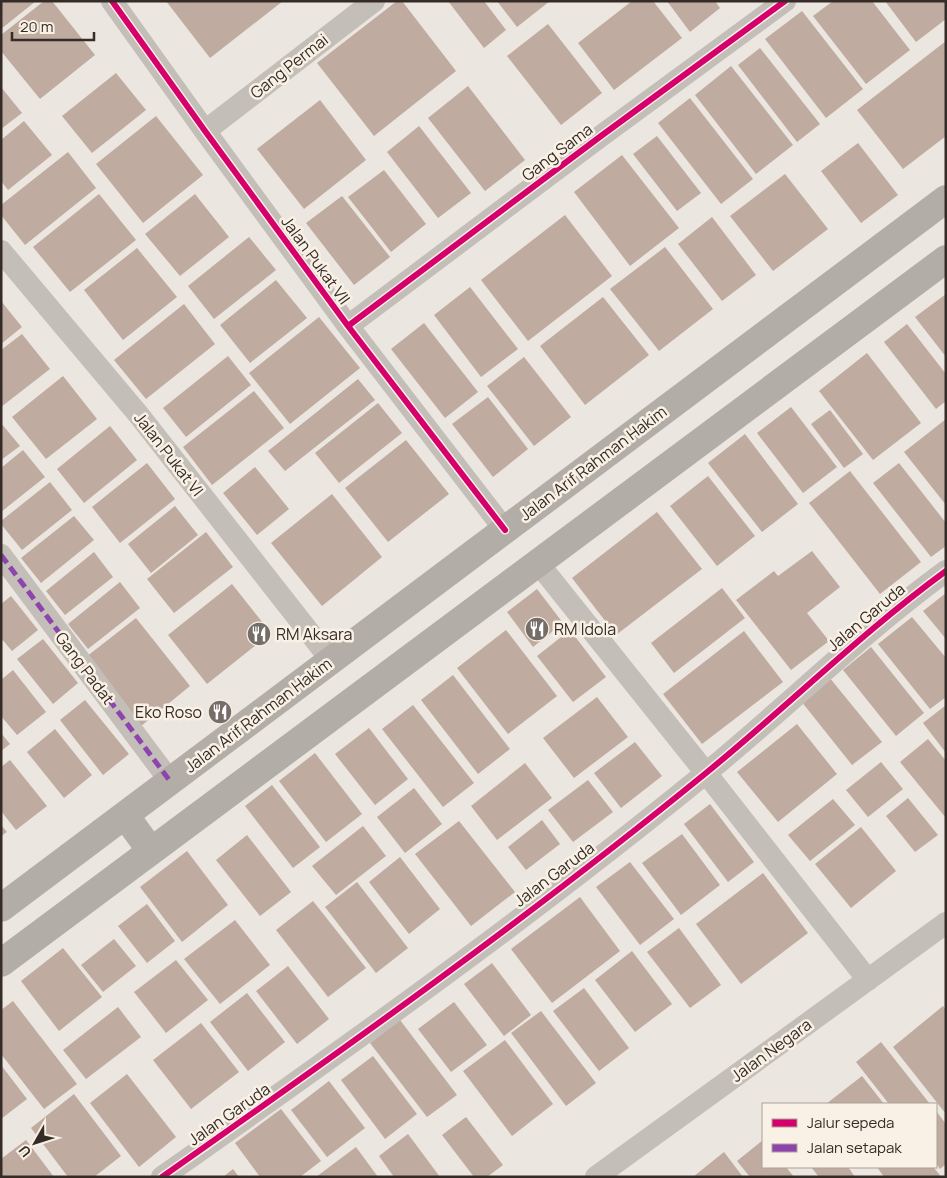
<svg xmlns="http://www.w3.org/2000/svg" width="947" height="1178" viewBox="0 0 947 1178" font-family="Manrope,sans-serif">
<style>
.building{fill:#bfaba0}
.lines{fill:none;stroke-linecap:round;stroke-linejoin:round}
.minor{stroke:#c4beb8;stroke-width:22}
.primary{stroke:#b3ada7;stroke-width:28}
.quiet{stroke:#8e44ad;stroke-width:5;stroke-dasharray:10 5;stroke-linecap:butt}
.cycleway-casing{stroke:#f9f1e5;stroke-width:9}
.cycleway{stroke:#d6006c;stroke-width:6}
.labels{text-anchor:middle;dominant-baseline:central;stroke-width:5;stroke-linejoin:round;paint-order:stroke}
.street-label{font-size:16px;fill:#352c27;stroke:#f9f1e5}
.poi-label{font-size:16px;fill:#352c27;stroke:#f9f1e5;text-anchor:start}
</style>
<rect width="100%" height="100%" fill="#ebe6df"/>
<!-- building -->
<path class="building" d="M1,1h35l-35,28z
M44,1h8l43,54 -55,44 -39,-48v-16z
M166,1h117l-73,57z
M397,1h5l54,70 -82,65 -57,-73z
M448,1h36l22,29 -22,18z
M497,1h53l-33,26z
M632,1h21l29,37 -68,52 -36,-47z
M667,1h48l5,7 -30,24z
M833,1h39l38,49 -44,34 -53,-68z
M885,1h61v18l-30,23z
M802,11l61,78 -37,29 -61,-79z
M548,24l54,69 -41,32 -54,-69z
M946,41v95l-43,33 -46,-59z
M760,48l60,76 -23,18 -59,-77z
M731,66l62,79 -37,29 -61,-79z
M116,73l30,37 -54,43 -30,-37z
M468,86l57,74 -40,31 -57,-73z
M1,87l21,26 -21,16z
M690,98l63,81 -32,25 -63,-81z
M320,100l46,60 -62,49 -47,-60z
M156,116l47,59 -60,48 -47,-59z
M24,121l28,34 -44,35 -7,-9v-41z
M419,126l52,67 -33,25 -51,-66z
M657,136l44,57 -24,18 -44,-57z
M858,143l40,52 -37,28 -40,-52z
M68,152l28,36 -71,57 -24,-30v-10z
M622,155l57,73 -49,38 -56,-74z
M384,170l42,54 -35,28 -43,-55z
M785,174l43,55 -55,42 -43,-55z
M99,194l37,46 -66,52 -37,-45z
M195,194l34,43 -49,39 -35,-42z
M342,196l48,61 -36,28 -48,-62z
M565,215l47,61 -84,65 -47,-61z
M712,217l44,58 -34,26 -44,-57z
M249,237l27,33 -62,49 -26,-33z
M665,247l48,62 -54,42 -49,-62z
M137,248l40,49 -54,43 -39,-50z
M276,280l31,38 -57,45 -30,-38z
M470,287l48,62 -37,28 -47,-62z
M946,294v63l-31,-40z
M603,297l46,58 -64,50 -45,-59z
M1,301l21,26 -21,17z
M184,304l31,40 -69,55 -32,-39z
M319,317l41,51 -70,56 -41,-51z
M424,323l54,69 -33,26 -54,-69z
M907,324l39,50v27l-10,8 -52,-67z
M22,334l28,35 -49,38v-57z
M867,353l54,70 -48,37 -54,-69z
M228,356l23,29 -65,52 -23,-29z
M524,357l47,60 -37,29 -47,-60z
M63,376l34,43 -51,40 -34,-42z
M358,379l17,21 -90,71 -17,-20z
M254,391l30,37 -72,57 -29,-38z
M488,397l40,52 -35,28 -41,-53z
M378,403l24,30 -63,50 -24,-30z
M791,407l46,60 -34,26 -46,-60z
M830,410l33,44 -19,14 -33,-44z
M946,419v86l-42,-53z
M1,423l19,23 -19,14z
M110,426l27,34 -53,43 -27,-34z
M745,434l53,70 -36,28 -54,-69z
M406,440l43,54 -61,48 -43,-54z
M23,450l22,27 -44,35v-44z
M147,463l28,36 -55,44 -28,-36z
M899,463l47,60v23l-15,11 -58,-74z
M255,467l34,42 -32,26 -34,-42z
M850,471l71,91 -41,32 -71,-91z
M708,476l47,60 -38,30 -47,-60z
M50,482l22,28 -50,40 -21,-26v-3z
M332,494l50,63 -60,49 -51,-63z
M175,506l23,29 -47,38 -23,-29z
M657,512l45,57 -86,66 -44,-57z
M74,516l20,24 -53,43 -20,-25z
M206,532l27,35 -59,46 -27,-34z
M812,551l28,36 -33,26 22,28 -38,29 -55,-70 38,-29 4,5z
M94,552l19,25 -48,38 -19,-24z
M120,582l20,26 -52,41 -20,-25z
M232,584l39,49 -64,51 -39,-49z
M722,588l23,30 -71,55 -23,-30z
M537,589l26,34 -30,24 -26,-35z
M946,593v46l-23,-28z
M11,596l27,34 -26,21 -11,-13v-34z
M912,617l34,41v39l-16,12 -52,-65z
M136,618l54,68 -49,40 -55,-69z
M506,630l51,66 -49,38 -51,-66z
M570,630l36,47 -33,25 -36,-46z
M744,631l39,51 -81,62 -39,-50z
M43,639l35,44 -25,21 -36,-45z
M871,647l53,66 -28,23 -53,-66z
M13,670l33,42 -29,23 -16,-19v-36z
M453,675l57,74 -32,25 -57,-74z
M829,677l53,65 -30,23 -51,-64z
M597,697l31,40 -54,41 -31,-40z
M85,700l44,54 -26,21 -43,-55z
M413,705l61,78 -31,24 -61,-78z
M946,705v48l-23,-30z
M797,724l40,50 -59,48 -41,-50z
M369,728l39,51 -33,26 -40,-51z
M55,729l37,46 -28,23 -37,-46z
M1,733l9,11 -9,7z
M928,739l18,22v57l-46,-56z
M635,742l27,34 -41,32 -27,-35z
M315,753l47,61 -36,28 -47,-61z
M10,760l37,46 -31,24 -15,-19v-44z
M881,762l22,27 -35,28 -22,-27z
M525,763l27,35 -55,42 -26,-34z
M588,780l25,32 -40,30 -25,-32z
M272,785l48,62 -27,21 -48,-62z
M414,788l28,36 -37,29 -28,-36z
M908,798l30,37 -23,17 -29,-36z
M833,799l22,26 -45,36 -22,-26z
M710,804l44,58 -26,20 -44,-58z
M542,820l18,24 -34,26 -18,-23z
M459,821l56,71 -44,34 -56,-72z
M1,825l6,7 -6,4z
M363,826l23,30 -50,39 -24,-29z
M861,827l35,44 -45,37 -36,-44z
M682,834l38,51 -39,30 -39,-52z
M247,835l44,57 -31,24 -44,-56z
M187,851l41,54 -46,37 -42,-55z
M400,857l40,52 -31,25 -40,-52z
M630,862l44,57 -34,26 -44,-58z
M763,873l45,60 -67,51 -45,-60z
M357,882l51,66 -32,25 -51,-66z
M580,897l40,54 -68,52 -41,-54z
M313,901l53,67 -38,29 -52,-67z
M147,904l28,37 -28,22 -29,-37z
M235,920l35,45 -50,39 -36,-45z
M679,928l42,57 -31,23 -43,-56z
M114,939l22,27 -33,26 -22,-27z
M63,948l39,49 -43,34 -38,-50z
M632,951l40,53 -37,28 -40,-52z
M176,960l32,40 -42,33 -32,-41z
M492,963l39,52 -27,21 -40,-52z
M288,966l41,53 -32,25 -41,-53z
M584,988l45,60 -30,23 -46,-60z
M247,993l38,49 -37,29 -38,-49z
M13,1001l64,83 -33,25 -43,-55v-44z
M454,1002l33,43 -36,27 -33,-43z
M943,1006l3,3v105l-53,-67z
M118,1007l23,30 -55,42 -23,-29z
M541,1011l55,72 -30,23 -55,-73z
M400,1020l57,75 -30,22 -57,-74z
M201,1023l38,49 -48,37 -38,-49z
M505,1040l48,64 -41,32 -49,-65z
M881,1042l49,62h-41l-33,-42z
M373,1056l44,58 -32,25 -44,-59z
M1,1065l26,34 -26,20z
M127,1074l49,63 -37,30 -49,-64z
M862,1076l22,28h-58z
M329,1081l36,47 -38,29 -36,-47z
M74,1094l47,62 -27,21h-26l-37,-49z
M281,1109l40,52 -21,16h-40l-25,-34z
M936,1111l10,13v40l-6,5 -4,-6z
M466,1117l37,48 -16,12h-13l-32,-42z
M408,1134l32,43h-46l-15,-21z
M26,1140l28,37h-53v-18z
M763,1140v27h23l8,10h-44l-13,-16z
M356,1147l22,30h-62z
M724,1152l19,25h-50z
M811,1167h37l7,10h-36z
M877,1167h56l7,8 -2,2h-54z
M233,1169l6,8h-16z"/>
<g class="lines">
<!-- minor -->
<path class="minor" d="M112,1l93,130 143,195 157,204
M205,131l169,-130
M1,251l137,163 193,246
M348,326l253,-190 184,-135
M1,555l169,226
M538,563l168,210 162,207
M162,1177c185,-130 369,-261 544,-404 81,-66 155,-140 240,-202
M596,1177l350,-254"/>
<!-- primary -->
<path class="primary" d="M125,815l26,36
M1,908l945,-709
M1,963l945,-704"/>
<!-- quiet -->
<path class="quiet" d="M1,555l169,226"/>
<!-- cycleway casing -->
<g class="cycleway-casing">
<path id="cycleway" d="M112,1l93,130 143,195 157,204
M348,326l253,-190 184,-135
M162,1177c185,-130 369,-261 544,-404 81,-66 155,-140 240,-202"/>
</g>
<!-- cycleway -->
<use href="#cycleway" class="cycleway"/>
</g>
<!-- icons -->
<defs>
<g id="restaurant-disc" transform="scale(1.25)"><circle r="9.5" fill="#756d67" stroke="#f9f1e5"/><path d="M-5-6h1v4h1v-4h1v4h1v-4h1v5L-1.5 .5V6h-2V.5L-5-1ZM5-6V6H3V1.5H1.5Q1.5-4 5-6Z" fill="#fff"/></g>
</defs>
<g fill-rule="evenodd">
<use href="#restaurant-disc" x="537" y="629"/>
<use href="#restaurant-disc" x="259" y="634"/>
<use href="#restaurant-disc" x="220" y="712"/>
</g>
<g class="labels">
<!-- street labels -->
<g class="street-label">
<text transform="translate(289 66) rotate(-38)">Gang Permai</text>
<text transform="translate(557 152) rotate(-37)">Gang Sama</text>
<text transform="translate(316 260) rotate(54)">Jalan Pukat VII</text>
<text transform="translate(169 454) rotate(52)">Jalan Pukat VI</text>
<text transform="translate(593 463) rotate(-37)">Jalan Arif Rahman Hakim</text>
<text transform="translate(866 617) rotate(-40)">Jalan Garuda</text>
<text transform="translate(85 668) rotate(53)">Gang Padat</text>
<text transform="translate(258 715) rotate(-37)">Jalan Arif Rahman Hakim</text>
<text transform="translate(554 874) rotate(-37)">Jalan Garuda</text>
<text transform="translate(771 1050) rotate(-36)">Jalan Negara</text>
<text transform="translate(229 1114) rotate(-35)">Jalan Garuda</text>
</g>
<!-- poi labels -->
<g class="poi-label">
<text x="554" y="629">RM Idola</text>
<text x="276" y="634">RM Aksara</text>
<text x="202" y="712" text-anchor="end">Eko Roso</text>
</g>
</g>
<!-- border -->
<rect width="947" height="1178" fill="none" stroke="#352c27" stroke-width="5"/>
<!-- legend -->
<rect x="762" y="1103" width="175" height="65" fill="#f9f1e5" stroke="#aba299"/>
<rect x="772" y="1119" width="25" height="8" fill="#d6006c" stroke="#aba299"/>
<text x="807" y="1128" font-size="15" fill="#352c27">Jalur sepeda</text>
<rect x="772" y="1144" width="25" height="8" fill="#8e44ad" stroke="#aba299"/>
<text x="807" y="1153" font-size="15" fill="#352c27">Jalan setapak</text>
<!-- north arrow -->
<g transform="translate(35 1143) rotate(231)" stroke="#f9f1e5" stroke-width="4" paint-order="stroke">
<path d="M0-4L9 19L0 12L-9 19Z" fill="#352c27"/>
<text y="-8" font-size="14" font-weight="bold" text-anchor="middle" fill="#352c27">U</text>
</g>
<!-- scale -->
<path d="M12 32v8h82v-8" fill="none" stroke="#352c27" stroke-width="2.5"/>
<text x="20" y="32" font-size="15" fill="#352c27" stroke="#f9f1e5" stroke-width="4" paint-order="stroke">20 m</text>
</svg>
